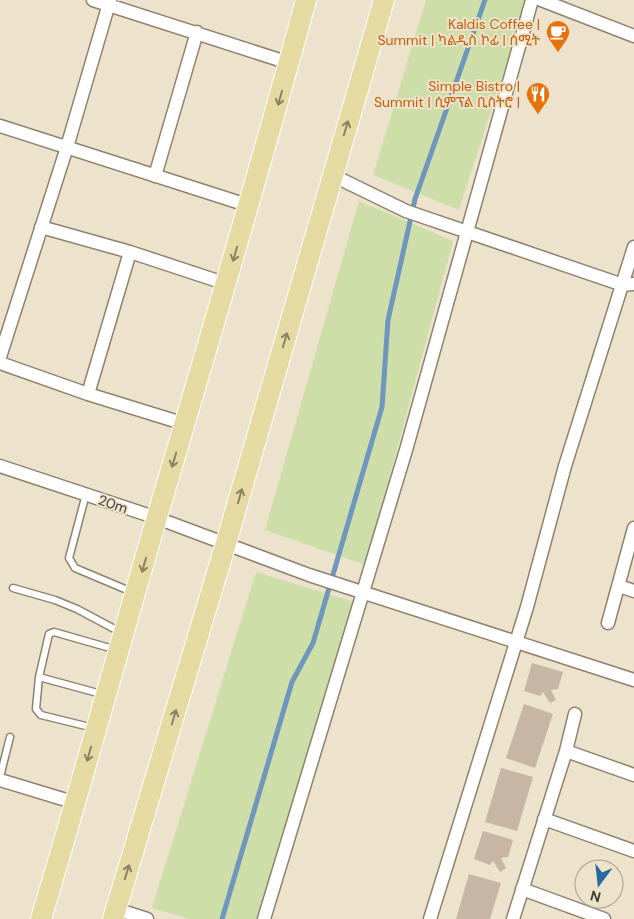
<svg xmlns="http://www.w3.org/2000/svg" width="634" height="919" viewBox="0 0 634 919" font-family="'DM Sans','Noto Sans Ethiopic',sans-serif">
<style>
.green{fill:#cddea9}
.lines{fill:none;stroke-linecap:round;stroke-linejoin:round}
.stream{stroke:#6f96bd;stroke-width:5}
.building{fill:#c6b6a3}
.lane-casing{stroke:#8d836f;stroke-width:9}
.street-casing{stroke:#8d836f;stroke-width:15}
.primary-casing{stroke:#fff;stroke-width:22}
.lane{stroke:#fff;stroke-width:6}
.street{stroke:#fff;stroke-width:12}
.primary{stroke:#e4daa2;stroke-width:20}
.oneway{stroke:#898364}
.labels{text-anchor:middle;dominant-baseline:central;stroke-width:4;stroke-linejoin:round;paint-order:stroke}
.food-label{font-size:14px;fill:#c56008;stroke:#ede2cc;text-anchor:end}
.street-label{font-size:14px;fill:#3f3b32;stroke:#ede2cc}
</style>
<rect width="100%" height="100%" fill="#ede2cc"/>
<!-- green -->
<path class="green" d="M426,0h101l-68,210 -86,-35z
M359,201l94,40 -87,324 -101,-35z
M256,572l99,30 -97,317h-68l-38,-11z"/>
<g class="lines">
<!-- stream -->
<path class="stream" d="M222,919l70,-237 21,-39 69,-236 6,-87 27,-121 70,-199"/>
</g>
<!-- building -->
<path class="building" d="M532,663l31,9 -5,17 -7,1 5,10 -6,3 -7,-11 -3,4 -16,-5z
M524,704l29,10 -18,54 -29,-10z
M501,768l32,9 -16,54 -32,-9z
M483,831l30,9 -5,17 -7,1 5,10 -6,4 -7,-11 -3,4 -16,-6z
M469,874l32,9 -11,36h-34z"/>
<g class="lines">
<!-- lane casing -->
<g class="lane-casing">
<path id="lane" d="M86,494l-17,64 6,10 57,24
M13,588l42,12 22,9 45,24
M39,677l66,18
M94,728l-53,-13 -5,-6 3,-32 10,-43 5,-2 63,18
M0,777l10,-40"/>
</g>
<!-- street casing -->
<g class="street-casing">
<path id="street" d="M93,0l196,63
M541,0l93,36
M0,126l250,80
M332,175l74,36 217,74 11,-1
M155,176l42,-144
M41,227l89,25 97,32
M0,357l67,-210 43,-147
M0,363l88,31 97,30
M88,394l42,-142
M0,466l157,52 152,57 325,105
M619,586l15,5
M608,623l26,-95
M566,751l68,24
M0,780l76,23
M544,819l90,32
M522,889l82,30
M116,909l31,10
M264,919l142,-469 126,-450
M430,919l97,-312 38,-141 69,-219
M513,919l53,-168 9,-37"/>
</g>
<!-- primary casing -->
<g class="primary-casing">
<path id="primary" d="M41,919c40,-134 77,-268 116,-402 51,-172 102,-344 149,-517
M113,919l113,-376 158,-543"/>
</g>
<!-- lane -->
<use href="#lane" class="lane"/>
<!-- street -->
<use href="#street" class="street"/>
<!-- primary -->
<use href="#primary" class="primary"/>
</g>
<!-- one-way arrows -->
<defs><path id="oneway-shaft" d="M-6 0H5M1.5-3L5.5 0L1.5 3" fill="none" stroke-width="1.6" stroke-linecap="round" stroke-linejoin="round" transform="scale(1.25)"/></defs>
<g class="oneway">
<use href="#oneway-shaft" transform="translate(280 98) rotate(106)"/>
<use href="#oneway-shaft" transform="translate(346 128) rotate(-73)"/>
<use href="#oneway-shaft" transform="translate(235 254) rotate(106)"/>
<use href="#oneway-shaft" transform="translate(285 340) rotate(-74)"/>
<use href="#oneway-shaft" transform="translate(174 460) rotate(107)"/>
<use href="#oneway-shaft" transform="translate(240 496) rotate(-74)"/>
<use href="#oneway-shaft" transform="translate(144 565) rotate(106)"/>
<use href="#oneway-shaft" transform="translate(174 717) rotate(-73)"/>
<use href="#oneway-shaft" transform="translate(89 754) rotate(106)"/>
<use href="#oneway-shaft" transform="translate(127 872) rotate(-73)"/>
</g>
<!-- icons -->
<defs>
<g id="cafe-pin" transform="scale(1.25)"><path d="M0 17L-7.5 6A9.5 9.5 0 1 1 7.5 6Z" fill="#e8710a" stroke="#ede2cc"/><path d="M-5.5-4.5H6V0H3Q3 3.5 0 3.5H-2.5Q-5.5 3.5-5.5 0ZM3-3.2v2h1.7v-2ZM-6 4.5H4V6H-6Z" fill="#fff"/></g>
<g id="restaurant-pin" transform="scale(1.25)"><path d="M0 17L-7.5 6A9.5 9.5 0 1 1 7.5 6Z" fill="#e8710a" stroke="#ede2cc"/><path d="M-5-6h1v4h1v-4h1v4h1v-4h1v5L-1.5 .5V6h-2V.5L-5-1ZM5-6V6H3V1.5H1.5Q1.5-4 5-6Z" fill="#fff"/></g>
</defs>
<g fill-rule="evenodd">
<use href="#cafe-pin" x="558" y="32"/>
<use href="#restaurant-pin" x="538" y="94"/>
</g>
<g class="labels">
<!-- food labels -->
<g class="food-label">
<text x="540" y="24">Kaldis Coffee |<tspan x="540" dy="16">Summit | ካልዲስ ኮፊ | ሰሚት</tspan></text>
<text x="520" y="86">Simple Bistro |<tspan x="520" dy="16">Summit | ሲምፕል ቢስትሮ |</tspan></text>
</g>
<!-- street labels -->
<g class="street-label">
<text transform="translate(113 504) rotate(19)">20m</text>
</g>
</g>
<!-- north arrow -->
<g transform="translate(599 884) rotate(195)"><circle r="24" fill="#ede2cc" stroke="#a79f8e"/>
<path d="M0-4L9 19L0 12L-9 19Z" fill="#2a699f"/>
<text y="-8" font-size="14" font-weight="bold" text-anchor="middle" fill="#3f3b32">N</text>
</g>
</svg>
